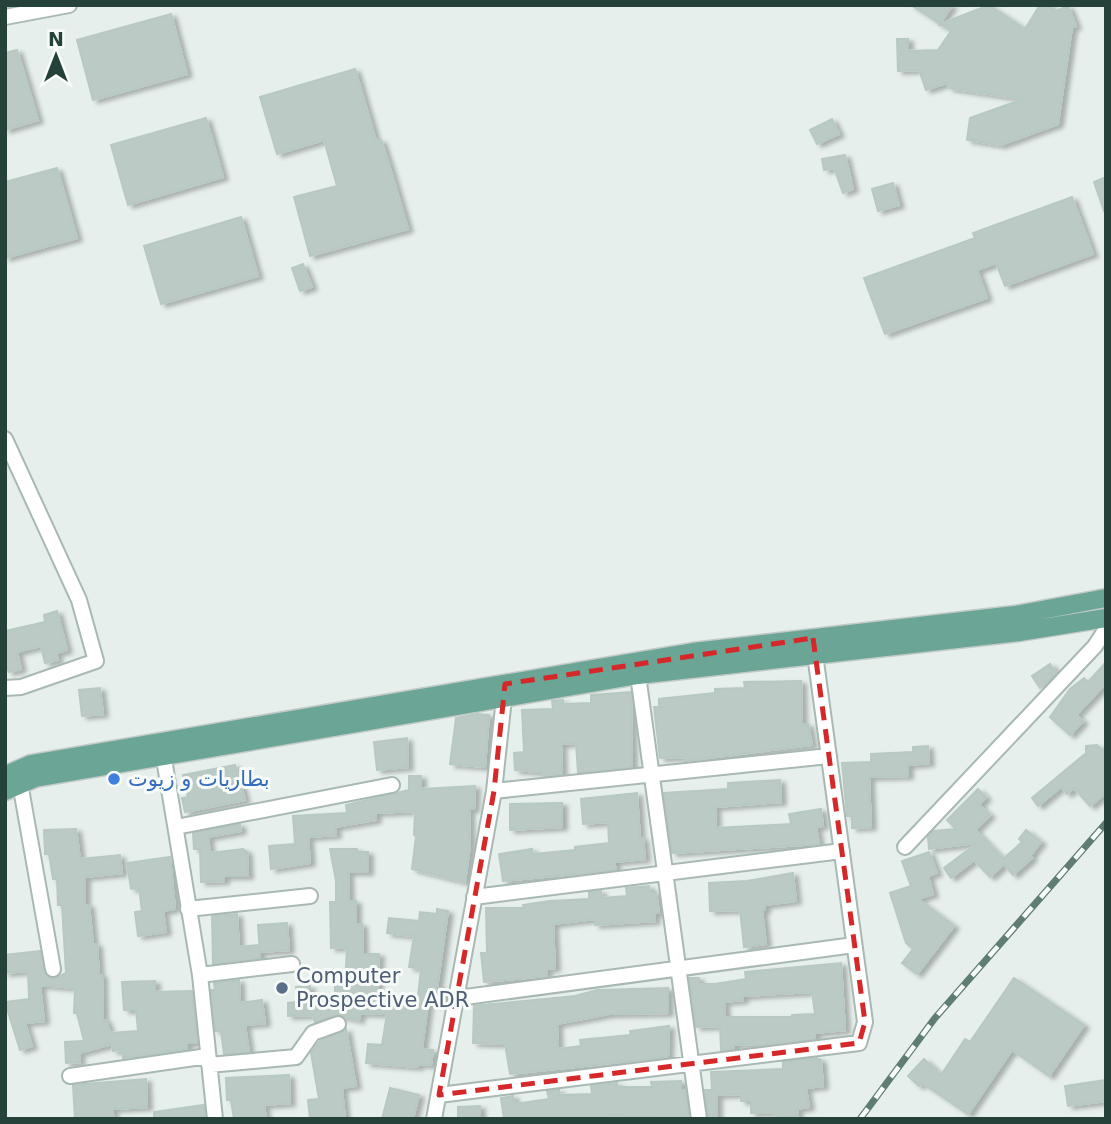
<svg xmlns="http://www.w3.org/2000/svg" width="1111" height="1124" viewBox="0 0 1111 1124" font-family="'DejaVu Sans','Noto Naskh Arabic',sans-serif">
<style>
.building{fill:#bbcac4;stroke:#b8c9c2;stroke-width:2;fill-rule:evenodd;filter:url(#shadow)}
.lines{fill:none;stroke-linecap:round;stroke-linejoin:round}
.minor-casing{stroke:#a8b8b2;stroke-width:18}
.major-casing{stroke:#c2cac8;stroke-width:21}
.minor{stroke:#fff;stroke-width:14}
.major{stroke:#6aa596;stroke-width:18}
.rail-casing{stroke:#5f7d75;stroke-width:7}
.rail{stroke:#f7fbf9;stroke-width:4.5;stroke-dasharray:13;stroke-linecap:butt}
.marked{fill:none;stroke:#d62828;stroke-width:5;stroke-dasharray:14 9;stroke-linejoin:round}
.shop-dot{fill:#3f7fe0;stroke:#f7fbf9;stroke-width:2.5}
.service-dot{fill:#5c6f8a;stroke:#f7fbf9;stroke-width:2.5}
.labels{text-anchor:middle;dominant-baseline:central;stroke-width:6;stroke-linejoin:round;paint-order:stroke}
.shop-label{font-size:21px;fill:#366cbe;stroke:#f7fbf9;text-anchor:start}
.service-label{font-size:21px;fill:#4e5e75;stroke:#f7fbf9;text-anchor:start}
</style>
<defs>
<filter id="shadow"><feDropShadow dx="5" dy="3" stdDeviation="2" flood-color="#0004"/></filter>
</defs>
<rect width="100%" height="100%" fill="#e6efeb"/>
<!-- building -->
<path class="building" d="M911,5h41l-12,19 49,-19 36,24 15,-24h10l3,7 15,-6 8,20 -4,1 -14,97 -57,21 -34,-5 3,-22 53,-19 -74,-11 -2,-5 -21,7 -7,-20 -21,1 -1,-32h11v12l30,-1 13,-19z
M171,14l16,60 -94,26 -16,-60z
M17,50l21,70 -33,10v-77z
M355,69l21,72 5,-1 10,31 17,58 -98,27 -16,-59 43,-11 -13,-46 -47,14 -17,-57z
M206,118l17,59 -95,28 -17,-60z
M832,119l7,15 -22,10 -7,-14z
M845,155l8,34 -10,4 -9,-25 -10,2 -2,-11z
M57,168l20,70 -72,20v-76z
M1106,177v34h-2l-10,-29z
M893,183l6,22 -21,6 -6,-22z
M1072,197l21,57 -88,32 -9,-23 -19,7 10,28 -102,36 -21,-56 111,-40 -2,-5z
M241,217l17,59 -97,28 -17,-58z
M303,264l9,23 -12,4 -8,-23z
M57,611l10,39 -11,3 2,7 -13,3 -4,-17 -24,6 4,17 -12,3 -4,-7v-34l40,-9 -1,-7z
M1106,662v21l-30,32 7,6 -13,14 -20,-18 20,-28 14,-11 4,4z
M1050,664l6,9 -16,15 -8,-12z
M801,681l1,44 6,-1 4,21 -127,16v-4l-25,1 -6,-51h5v-8l56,-6v-4l30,-1 -1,-6z
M100,688l3,26 -21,2 -3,-26z
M631,692l1,75 -54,6 -2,-30 -15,1 1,30 -21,1v-3l-26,-2 -1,-17 10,-1 -2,-42 31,-1 -1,-8 11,-1v4l28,-1v-8z
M476,714l13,1 -4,52 -35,-3 6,-46z
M407,738l1,29 -31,3 -3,-28z
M1097,745l9,10v38l-16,13 -16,-18 -7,6 -6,-7 -23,19 -6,-8 54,-45v-7z
M928,746l1,17 -21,2v11l-39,1 2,50 -19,1v-12h-5l-5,-53 29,-1v-8l42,-2v-5z
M235,765l10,35 -60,12 -3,-14 6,-1 -5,-22z
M409,776h12v13l54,-3 -1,23h-5l1,37 -5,36 -53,-13 4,-33 -2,-1 1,-24 -40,2 1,7 -41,7 1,8 -28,2 2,26 -39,6 -2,-23 26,-2 -2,-28 54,-3 -1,-8 63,-15z
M780,780l1,22 -66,5 1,21 75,-4 -2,-10 32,-5 2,17 -7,1 3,17 -147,9 -8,-60 64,-4v-6z
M978,789l8,8 -7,8 11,10 -15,15 28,29 19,-17 -3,-3 7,-9 15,12 -11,14 2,2 -19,17 -9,-11 -14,13 -16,-17 -23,18 -7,-10 33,-25 -48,6 -1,-12 5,-6 23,-2 -9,-9z
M637,793l3,46 3,-1 2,21 -31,3 2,8 -113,11 -4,-27 33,-5 1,5 42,-4v-3l34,-4 -1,-21 -25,2 -2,-25z
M562,803v24l-52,3v-26z
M240,824l1,7 -33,6 2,16 33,-4 4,3 1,24h-24v5l-23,1 -1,-33h-6l-1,-16z
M76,829l4,30 40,-4 2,18 -37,4v28h4l4,39h4l2,31h3l1,46 3,-1 4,13 28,-2 -2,-21h-12l-2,-28 33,-1v11l37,-1 5,52h-10v6l-64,9 -1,-8 -9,1 -1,-7 -33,9 1,9 -14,1 -1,-21 19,-1 -7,-28h-3l1,-25 -35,-3 4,36 -19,2 7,23 -12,4 -15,-48 24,-3 -1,-28 -23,2v-18l35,-4 6,25 8,3 12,-6 -4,-68h-4l-1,-26h-4l-4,-25h-4l-1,-24z
M330,849h27v3h11v20h-20l1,29h7v23h6l1,30h16l-2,46 40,5 4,-36 -12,-2 5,-31 -27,-3 2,-15 30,3 1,-9 17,2v-5l11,2 -11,77h7l-2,16 -14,-1 -6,46 11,1 -2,15 -13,-1v3l-52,-4 2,-19 14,1 5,-31 -27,-1 -1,7 -24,-5 -20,7 -2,-7 -25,1v-13l9,-1 -1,-15 14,-1v10l25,1v-13l10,1 2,-38 -16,1 -1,-46h6v-21z
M929,852l8,21 -9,3 5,18 -15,5 36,27 -37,48 -15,-11 11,-14 -7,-6 -16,-50 21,-7 -9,-25z
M170,857l5,52 -12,2 3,21 -28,4 -3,-24 7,-1 -3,-23 -8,1 -4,-26z
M793,873l3,28 -31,4v5h-3l4,34 -22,3 -4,-37 -30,1 -1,-28 38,-2z
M649,886l1,6h6l3,21h-5l1,8 -60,4v-6l-42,5 2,44 -9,1 1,7 -63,6 -3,-29h6l-1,-45h38l-1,-3 26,-4 40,-2v-7l12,-1 1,7 25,-2 -1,-8z
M237,914l2,33 20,-2 1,13 -47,6 -1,-48z
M287,923l2,27 -29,2 -2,-27z
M841,963l4,67 -30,3v6l-52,6 -29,-1v5l-13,1 -1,-24 -24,1 -7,-49h10v6h16l31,-5 -1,-7zM812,992l3,22 -23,1v2h-67l-1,-15 19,-2v-4z
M1014,978l70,47 -35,51 -37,-26 -44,64 -46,-31 -3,3 -11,-10 16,-17 17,16 24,-36 5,3z
M239,980l1,23 22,-3 3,23 -20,2 4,27 -25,2 -3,-23h-6l-4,-41h4l-1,-7z
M668,988v25l-59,1 -52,10 1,25 23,-3 -1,-6 51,-5 -1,-4 39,-5 -1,31 -158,17 -5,-30 -32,-1 1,-37 101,-10 22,-6z
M346,1029l10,57 -14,2 3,31h-35l-2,-19 11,-1 -8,-46 9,-12z
M816,1058l5,2 2,26 -17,2 3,19 -12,2 1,7 -21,3 -2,-7 -24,1v-12h-10v-7l-24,1v24h-9l-3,-29h7l-1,-18 72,-3v-7z
M289,1075l1,28 -26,2 2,14h-32l-3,-19h-4l-1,-22z
M146,1079l1,28 -35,2 2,10h-39l-2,-34z
M1106,1080v21l-38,5 -3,-20z
M681,1081v9h4l4,29 -83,-4v4h-102l-3,-21 12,-2 2,8 34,-5 -2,-8 12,-1 1,5 32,-1 -1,-8 26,-3 1,4h34l-1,-5z
M390,1088l29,7 -6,24h-31z
M204,1105l1,14h-51v-7z
M480,1106v13h-22v-12z"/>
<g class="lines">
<!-- minor casing -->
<g class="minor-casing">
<path id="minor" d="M5,17l64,-12
M5,439l74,161 17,61 -75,26 -16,1
M638,675l61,444
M162,747l38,228 15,144
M20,783l33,186
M494,791l335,-35
M176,827l216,-42
M905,847l190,-201 11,-17
M474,897l368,-46
M188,909l122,-13
M200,975l92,-11
M458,998l396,-53
M209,1065l87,-8 17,-24 25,-9
M70,1076l138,-20
M439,1095l420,-52 6,-21 -51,-375
M434,1119l60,-328 11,-102"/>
</g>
<!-- major casing -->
<g class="major-casing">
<path id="major" d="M5,780l8,-8 18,-8 662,-112 322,-37 91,-17
M5,791l30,-13 603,-103 381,-43 87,-14"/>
</g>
<!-- minor -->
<use href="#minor" class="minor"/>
<!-- major -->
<use href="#major" class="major"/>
<!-- rail casing -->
<g class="rail-casing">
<path id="rail" d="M860,1119l75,-101 171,-195"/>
</g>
<!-- rail -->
<use href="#rail" class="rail"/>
</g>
<!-- marked area -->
<path class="marked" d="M813,638l52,384 -6,21 -420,52 55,-304 11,-107z"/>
<!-- markers -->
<circle class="shop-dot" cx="114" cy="779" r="7"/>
<circle class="service-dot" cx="282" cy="988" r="7"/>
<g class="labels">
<!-- shop labels -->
<g class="shop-label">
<text x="128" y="779">بطاريات و زيوت</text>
</g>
<!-- service labels -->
<g class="service-label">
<text x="296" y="976">Computer<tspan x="296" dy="24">Prospective ADR</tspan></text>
</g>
</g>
<!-- border -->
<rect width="1111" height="1124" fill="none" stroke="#24423a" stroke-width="14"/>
<!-- north arrow -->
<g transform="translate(56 56)" stroke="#f7fbf9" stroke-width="5" paint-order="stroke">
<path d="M0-5L12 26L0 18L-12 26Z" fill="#24423a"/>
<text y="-10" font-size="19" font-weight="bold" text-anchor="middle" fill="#24423a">N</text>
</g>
</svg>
